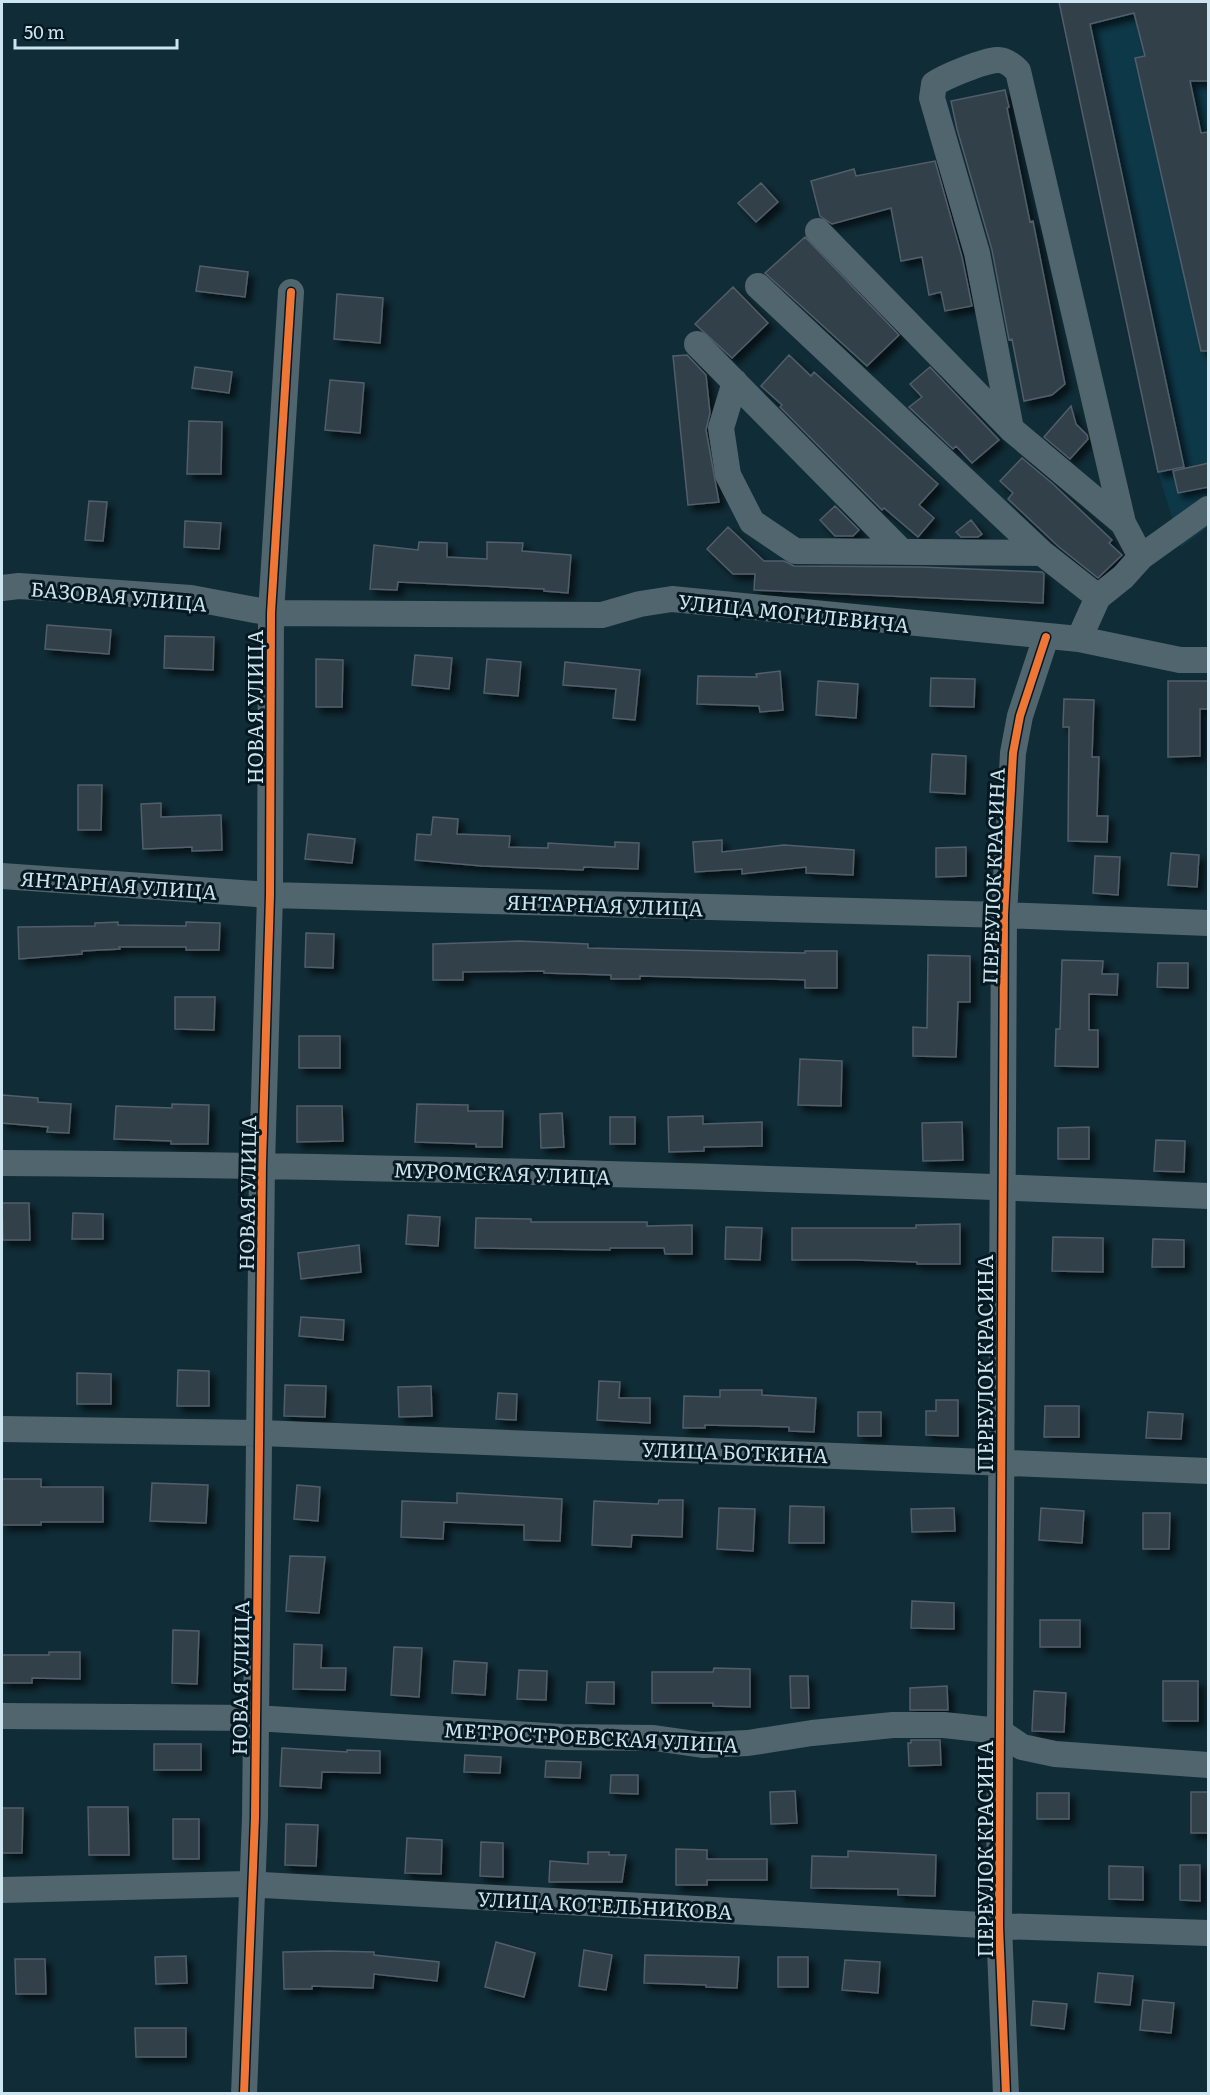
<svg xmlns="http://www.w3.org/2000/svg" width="1210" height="2095" viewBox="0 0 1210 2095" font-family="Literata,serif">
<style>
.built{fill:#0d3848}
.building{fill:#333f4a;stroke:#515e6a;stroke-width:1.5;filter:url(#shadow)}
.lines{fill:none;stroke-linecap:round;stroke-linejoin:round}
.minor{stroke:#50656d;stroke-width:26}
.cycleway-casing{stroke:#061922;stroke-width:11}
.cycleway{stroke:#f07635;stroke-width:8}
.labels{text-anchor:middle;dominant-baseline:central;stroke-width:6;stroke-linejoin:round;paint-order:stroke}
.street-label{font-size:20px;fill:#cce5f0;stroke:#061922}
</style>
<defs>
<filter id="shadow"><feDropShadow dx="5.5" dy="5.5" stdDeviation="3" flood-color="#0009"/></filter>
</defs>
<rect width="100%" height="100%" fill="#102c36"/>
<!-- built -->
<path class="built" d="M1059,2h149v525l-27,20 -23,-75z"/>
<!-- building -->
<path class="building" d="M1059,2h150v79h-19l11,52 8,-1v219h-8l-66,-293 10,-2 -11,-43 -44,11 94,443 -26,5z
M1005,90l4,17 -2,1 23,114 3,-1 32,163 -13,11 -28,6 -12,-62 -3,1 -17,-90 -35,-121 -6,-28z
M935,161l27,96 10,49 -27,5 -4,-19 -12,3 -7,-38 -21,4 -10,-53 -59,16 -12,-8 -9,-35 43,-12 2,7z
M761,183l17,19 -22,20 -18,-19z
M805,237l94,98 -32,31 -102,-93z
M200,266l48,6 -3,25 -49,-6z
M733,287l35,36 -36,35 -37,-34z
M337,294l46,4 -3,45 -46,-4z
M687,355l19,20 4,38 -4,17 13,72 -31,3 -15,-149z
M789,355l22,21 3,-4 124,112 -19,21 15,13 -16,19 -34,-29 -2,2 -102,-103 2,-2 -21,-19z
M195,367l37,5 -3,21 -37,-5z
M930,367l69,73 -27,23 -16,-17 -3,3 -44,-42 13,-10 -12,-13z
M330,380l34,3 -4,50 -35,-3z
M1071,406l5,18 11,11 1,4 -18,20 -26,-22z
M189,421l33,1 -1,52h-34z
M1022,458l31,26 59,56 -3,3 13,12 -24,23 -39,-31 -51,-48 5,-6 -13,-12z
M1209,463v24l-31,6 -5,-22z
M89,501l18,1 -4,39 -18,-1z
M835,506l24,24 -6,6h-18l-15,-16z
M971,520l11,14 -4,3h-17l-5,-5z
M185,521l36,2 -2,26 -35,-2z
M728,527l36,34h20l10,5 128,1 120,5 2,2 -1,29 -289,-13 1,-16h-22l-26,-25z
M419,542l28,1v14l40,2v-17l36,1 -1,8 49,4 -3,38 -24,-2v-2l-146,-7 -1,8 -27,-1 4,-44 44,5z
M47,625l64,5 -2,24 -64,-5z
M165,636l49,1 -1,33 -49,-2z
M415,655l37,3 -3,31 -37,-4z
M316,659l27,1 -1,47h-26z
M487,659l34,3 -3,34 -34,-3z
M565,662l75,8 -5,50 -22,-2 3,-29 -53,-4z
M780,671l3,39 -23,2 -1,-6 -62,-2 1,-28 59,1 -1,-3z
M931,678l44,1 -1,28 -44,-1z
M818,681l40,3 -2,34 -40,-3z
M1168,681h41v28h-9v47l-32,1z
M1064,699l30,1 -2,57h7l-2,59h11l-1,26 -39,-1 1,-114h-6z
M932,754l34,2 -1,38 -35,-2z
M78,785h24l-1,45h-23z
M161,803v14l60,-2 1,35 -30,1v-4l-49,2 -2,-45z
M433,817l25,2 -1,15 53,2 -1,11 39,1v-5l67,4v-5l24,1 -1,26 -54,-2 -1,3 -101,-4 -67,-6 2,-26 14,1z
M308,834l47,5 -3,24 -47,-4z
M722,840v12l62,-7 70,5 -1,25 -47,-2v-6l-64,7v-5l-47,3 -2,-30z
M966,847v29l-30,1v-29z
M1171,853l28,2 -2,32 -29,-2z
M1095,856l25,1 -2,38 -25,-2z
M118,922v3l68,1v-4l34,1 -1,27h-33v-3h-67l1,2 -38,2v3l-63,5 -1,-32 77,-1v-3z
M306,933l28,1 -1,34 -28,-1z
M519,941l69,3v4l217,5v-2h32v37h-32v-8l-165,-4v3h-29v-4l-67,-2v-2l-81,1v8h-30v-36z
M928,955l42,1v46h-12l-2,55 -43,-1v-29l14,1z
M1062,960l41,1 -1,13h16l-1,21 -28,-1v36h9v37l-43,-1 1,-37h4z
M1158,963h30v25l-31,-1z
M175,997h40l-1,33 -39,-1z
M299,1036h41v32h-41z
M800,1059l42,2 -1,45 -43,-1z
M2,1095l36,3v4l33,2 -2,29 -22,-1 1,-5 -46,-4z
M172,1104l37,1 -1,39h-37v-3l-57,-2 2,-33 56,2z
M417,1104l51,1v6h35l-1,36h-26v-3l-61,-2z
M297,1106h45l1,35 -46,1z
M562,1113l2,34 -23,1 -1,-34z
M703,1116v8l59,-2v24l-58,1v4l-35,1 -1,-35z
M610,1117h25v27h-25z
M962,1122l1,38 -40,1 -1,-38z
M1089,1127v32h-31v-31z
M1156,1140l29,1 -1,31 -30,-1z
M2,1203h27l1,37h-27z
M73,1213l30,1v25h-31z
M408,1215l32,2 -2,29 -32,-2z
M476,1218l55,1v3h116v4l45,-1v29h-27l-1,-6h-54v2l-135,-2z
M960,1224v40h-43v-2l-62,-2h-63v-32h124v-3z
M726,1227l36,1 -2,32 -35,-1z
M1053,1237l50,1v34l-51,-1z
M1153,1239l31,1v27h-32z
M359,1245l2,27 -60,7 -3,-26z
M301,1317l43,3 -1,20 -44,-4z
M178,1370l31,1v35h-32z
M77,1373l34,1v30h-34z
M599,1381l21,1 -1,16h31v25l-53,-3z
M285,1385l41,1 -1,31 -41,-1z
M431,1386l1,30 -33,1 -1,-30z
M720,1390h42v5l54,3 -2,34 -25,-1v-4l-84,-2v3h-22l1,-32 36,1z
M498,1393l19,1 -1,26 -20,-1z
M936,1400h22v36l-32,-1v-24h10z
M1045,1406h34v31h-35z
M858,1412h23v24h-23z
M1148,1412l35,2 -2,25 -35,-1z
M2,1479h39v8h62v35h-62v3h-39z
M152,1483l56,2 -2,38 -56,-2z
M297,1485l23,2 -2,34 -24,-2z
M457,1493l105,6 -2,42 -36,-1v-15l-80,-3 -1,17 -42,-2 1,-36 55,2z
M659,1500h24l-1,37 -50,-2 -1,12 -39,-2 2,-44 64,3z
M790,1506l34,1v36h-35z
M719,1508l36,1 -2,42 -36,-2z
M954,1508l1,23 -43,1 -1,-23z
M1041,1508l43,3 -2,32 -43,-3z
M1143,1513h27l-1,36h-26z
M290,1556l35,1 -6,56 -33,-2z
M912,1601l42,2v26l-43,-1z
M1040,1620h40v27h-40z
M173,1630l26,1 -2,53 -25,-1z
M294,1644l28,1 -1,23h25l-1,22 -52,-1z
M394,1647l28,1 -3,49 -28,-2z
M49,1652h31v27l-48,-1v5h-30v-28h47z
M454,1661l33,2 -2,32 -33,-2z
M714,1668l36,1v38l-37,-1v-3h-61v-31h61z
M519,1670l28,1 -1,29 -29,-1z
M790,1676h18l1,32h-18z
M1163,1681h35v40h-35z
M587,1682h27v22l-28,-1z
M947,1686l1,24h-38v-22z
M1034,1691l32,2 -2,39 -32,-1z
M911,1740h29l1,25 -32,1 -1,-23h3z
M154,1744h47v26h-47z
M282,1748l65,4v-2l33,1v22l-58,-1 -1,16 -41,-2z
M465,1755l36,2 -1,16 -36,-1z
M546,1761l35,1 -1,16 -35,-1z
M611,1775h27v19l-28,-1z
M795,1791l2,32 -26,1 -1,-32z
M1191,1792h18v41h-18z
M1037,1793h32v26h-32z
M88,1807h40l1,48h-40z
M2,1808h21l-1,45h-20z
M173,1819h26v40h-26z
M286,1824l32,1 -2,41 -31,-1z
M407,1838l35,2 -1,34 -36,-1z
M481,1842l22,1v34l-23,-1z
M676,1849l31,1v9h60v21h-60v5h-31z
M848,1851l88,4 -1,41 -37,-1v-6l-87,-1 1,-32 36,1z
M588,1852h21v3h17l-4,27h-73l1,-21 38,3z
M1180,1865h20v36l-20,-1z
M1109,1866l34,1v33l-34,-1z
M496,1942l39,11 -11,44 -39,-10z
M584,1950l28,5 -6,35 -27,-4z
M329,1951l45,1v3l65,7 -2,19 -63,-7 -1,14 -61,-2v3h-28l-1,-37z
M645,1955l94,2 -2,31 -31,-1v-2l-62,-2z
M186,1956l1,27 -31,1 -1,-27z
M778,1957h30v30h-30z
M15,1959h30l1,35h-30z
M845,1960l35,2 -2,31 -36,-3z
M1098,1973l35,3 -3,29 -35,-3z
M1143,2000l31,3 -3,30 -31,-3z
M1033,2001l34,3 -3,25 -33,-4z
M135,2028h51v29h-50z"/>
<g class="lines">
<!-- minor -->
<path class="minor" d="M818,231l193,198 112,94 18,34
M758,286l284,267 56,44
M697,344l204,207
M735,382l-14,46 7,47 24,47 43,29 247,2
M1011,429l-34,-176 -45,-155 2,-14c12,-8 49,-23 63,-24 8,-1 16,6 21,11l105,452
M2,588l17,-2 172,12 80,15 331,2 38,-11 32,-5 407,40 101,21h28
M1079,639l19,-42 25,-20 18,-20 67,-48
M2,876l268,19 734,20 204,8
M2,1163c402,3 804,15 1206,33
M2,1429l259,4 947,38
M2,1716l253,2 308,19 91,1 49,7 45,-2 64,-10 81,-8h51l55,6 23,16 33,7 153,11
M2,1890l244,-6 753,42 209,7
M244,2094l11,-276 7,-653 8,-270 1,-282 20,-321
M1006,2094l-7,-168 5,-1011 9,-162 7,-37 26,-79"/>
<!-- cycleway casing -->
<g class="cycleway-casing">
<path id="cycleway" d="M244,2094l11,-276 7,-653 8,-270 1,-282 20,-321
M1006,2094l-7,-168 5,-1011 9,-162 7,-37 26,-79"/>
</g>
<!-- cycleway -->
<use href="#cycleway" class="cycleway"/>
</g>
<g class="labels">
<!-- street labels -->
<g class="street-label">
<text transform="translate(119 595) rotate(5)">БАЗОВАЯ УЛИЦА</text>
<text transform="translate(794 612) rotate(6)">УЛИЦА МОГИЛЕВИЧА</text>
<text transform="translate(254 707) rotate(-90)">НОВАЯ УЛИЦА</text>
<text transform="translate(992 876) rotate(-88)">ПЕРЕУЛОК КРАСИНА</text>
<text transform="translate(119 884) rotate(4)">ЯНТАРНАЯ УЛИЦА</text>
<text transform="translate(605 904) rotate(2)">ЯНТАРНАЯ УЛИЦА</text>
<text transform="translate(502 1172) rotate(2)">МУРОМСКАЯ УЛИЦА</text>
<text transform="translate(246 1193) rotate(-89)">НОВАЯ УЛИЦА</text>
<text transform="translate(984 1363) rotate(-90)">ПЕРЕУЛОК КРАСИНА</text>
<text transform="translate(735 1451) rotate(2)">УЛИЦА БОТКИНА</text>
<text transform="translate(239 1678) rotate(-89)">НОВАЯ УЛИЦА</text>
<text transform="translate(591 1736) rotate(3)">МЕТРОСТРОЕВСКАЯ УЛИЦА</text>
<text transform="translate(984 1849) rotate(-90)">ПЕРЕУЛОК КРАСИНА</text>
<text transform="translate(605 1904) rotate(3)">УЛИЦА КОТЕЛЬНИКОВА</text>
</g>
</g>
<!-- border -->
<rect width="1210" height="2095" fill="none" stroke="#cce5f0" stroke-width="6"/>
<!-- scale -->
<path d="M15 39v9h162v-9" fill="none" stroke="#cce5f0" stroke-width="3"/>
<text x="24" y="39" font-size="18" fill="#cce5f0" stroke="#061922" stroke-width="4.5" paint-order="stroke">50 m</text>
</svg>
